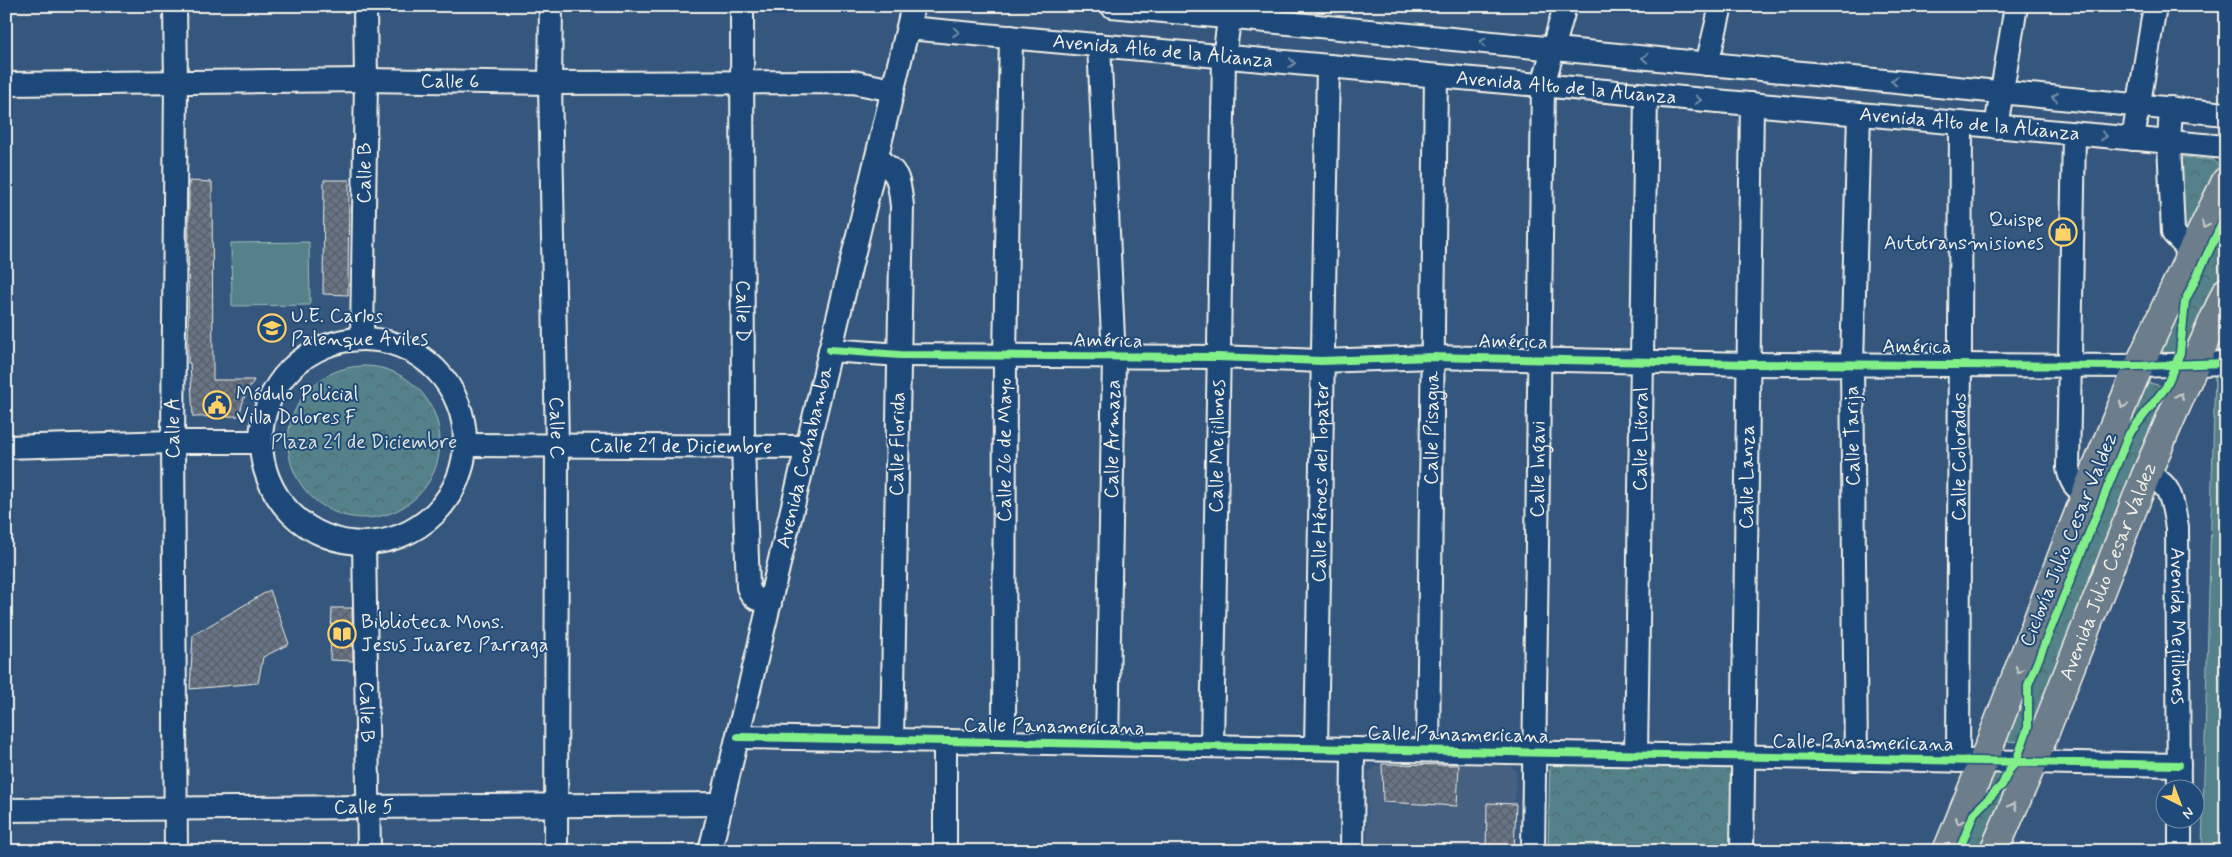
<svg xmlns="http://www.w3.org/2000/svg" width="2232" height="857" viewBox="0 0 2232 857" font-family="Mynerve,sans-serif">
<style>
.built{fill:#446081}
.green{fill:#55828a;stroke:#a4bab9}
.park{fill:url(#park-crowns);stroke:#a4bab9}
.building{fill:url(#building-cross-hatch);stroke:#f4f1e8}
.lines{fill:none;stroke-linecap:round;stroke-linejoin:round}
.minor-casing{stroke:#f4f1e8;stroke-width:26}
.major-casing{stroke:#f4f1e8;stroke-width:31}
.minor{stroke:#1f4a7a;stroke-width:22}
.major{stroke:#6c7d8c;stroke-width:28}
.cycleway-casing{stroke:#1f4a7a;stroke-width:11}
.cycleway{stroke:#82f089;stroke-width:8}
.oneway{stroke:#748da6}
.oneway2{stroke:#cbcecc}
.labels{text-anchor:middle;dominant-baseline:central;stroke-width:4;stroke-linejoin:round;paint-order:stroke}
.street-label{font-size:20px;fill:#f4f1e8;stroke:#1f4a7a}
.poi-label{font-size:20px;fill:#f4f1e8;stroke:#1f4a7a;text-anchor:start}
.park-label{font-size:20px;fill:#dce0da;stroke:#1f4a7a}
</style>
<defs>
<pattern id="park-crowns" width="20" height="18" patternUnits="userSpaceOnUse" patternTransform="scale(1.25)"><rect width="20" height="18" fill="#55828a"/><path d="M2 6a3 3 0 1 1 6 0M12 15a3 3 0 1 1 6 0" fill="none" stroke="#50686b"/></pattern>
<pattern id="building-cross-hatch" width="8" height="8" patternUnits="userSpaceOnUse" patternTransform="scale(1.25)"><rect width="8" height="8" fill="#687587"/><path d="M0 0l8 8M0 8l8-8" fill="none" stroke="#585e66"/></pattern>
</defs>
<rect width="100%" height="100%" fill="#35577e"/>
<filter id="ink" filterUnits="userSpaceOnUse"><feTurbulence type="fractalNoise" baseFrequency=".02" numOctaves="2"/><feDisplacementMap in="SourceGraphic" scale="10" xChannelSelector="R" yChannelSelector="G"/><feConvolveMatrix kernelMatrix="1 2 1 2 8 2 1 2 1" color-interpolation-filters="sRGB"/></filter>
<g filter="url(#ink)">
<!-- built -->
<path class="built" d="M1509,763l7,8 -2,80h-147l1,-79 14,-8z"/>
<!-- green -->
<path class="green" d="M309,242l1,63 -78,1 -1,-63z
M2215,371h11v480h-24z"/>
<!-- park -->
<path class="park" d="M2184,157l30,3 6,7 -31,59 -9,-2 -1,-63z
M2226,203v61l-42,87 -13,6 -11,-8z
M288 442a76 76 0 1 1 152 0a76 76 0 1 1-152 0Z
M2150,383l16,4 2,5 -138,343 -11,7 -12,-1 -5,-7 141,-347z
M1550,757l187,3 -3,91h-186z
M2009,770l2,5 -29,76h-28l38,-80z"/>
<!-- building -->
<path class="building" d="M324,180h25l-1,115 -25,-1z
M189,181l23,1 1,198h41l-10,18 -5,18 -46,1 -3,-54h-2z
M270,590l19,54 -26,13 -5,26 -68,6 3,-54z
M332,608h20l1,53 -23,-1z
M1382,764l77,1 -2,41 -74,-4z
M1487,803l29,1 -2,47h-28z"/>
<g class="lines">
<!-- minor casing -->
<g class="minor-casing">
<g id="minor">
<path d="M175,6l1,76 -3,360 3,409"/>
<path id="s1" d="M551,6l-1,77 7,363 -1,405"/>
<path id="s2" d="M742,6l1,440 5,141c4,12 10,13 22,16"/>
<path d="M1112,6l1114,108"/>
<path id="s3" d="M908,28l1318,119"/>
<path d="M1099,45l15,313 -7,386"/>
<path d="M1707,64l14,-58"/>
<path id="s4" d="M6,84l360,-4 184,3 303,-1 40,8"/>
<path d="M2171,108l-2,34 4,91 11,12 9,6"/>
<path d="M1996,127l20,-121"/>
<path d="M2074,134l-6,334c3,14 6,20 19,25"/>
<path d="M2133,139l22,-133"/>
<path d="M876,160c24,10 23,22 26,46l-10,534"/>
<circle cx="363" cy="441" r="102"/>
<path id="s5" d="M362,339l4,-259 -1,-74"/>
<path d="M830,350l70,5 317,2 104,4 111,-4 317,7 390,2 87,-3"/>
<path id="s6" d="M465,445l342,2"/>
<path d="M6,447l167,-5h88"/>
<path id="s7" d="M2146,475c27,8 26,28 31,52l2,263"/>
<path id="s8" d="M364,543l5,308"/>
<path d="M738,737l1441,28"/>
<path id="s9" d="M1004,742l1,-387 6,-318"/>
<path id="s10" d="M1212,746l12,-689 7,-51"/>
<path id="s11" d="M1316,748l12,-682"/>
<path id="s12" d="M1428,750l8,-674"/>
<path id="s13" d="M1636,754l10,-659"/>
<path d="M1856,759l-4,-396 7,-249"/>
<path id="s14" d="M1958,761l3,-638"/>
<path id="s15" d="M6,810l715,-6"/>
<path d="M2180,820v31"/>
<path id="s16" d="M710,851l203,-845"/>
<path d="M945,851v-110"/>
<path d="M1352,851l1,-102"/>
<path id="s17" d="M1533,851l10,-766 22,-79"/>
<path id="s18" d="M1742,851l10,-747"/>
</g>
</g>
<!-- major casing -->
<g class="major-casing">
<g id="major">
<path d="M1947,851c67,-160 123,-326 192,-485 27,-62 58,-124 87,-185"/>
<path id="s19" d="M1994,851l39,-89 113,-287 80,-183"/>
</g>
</g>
<!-- minor -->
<use href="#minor" class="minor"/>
<!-- major -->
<use href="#major" class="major"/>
<!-- cycleway casing -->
<g class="cycleway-casing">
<path id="cycleway" d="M830,350l70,5 317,2 104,4 111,-4 317,7 390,2 87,-3
M738,737l1441,28
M1959,851l15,-38 28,-28 7,-15 7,-8 12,-35v-42l101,-251 37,-47 14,-34 5,-52 41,-86"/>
</g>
<!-- cycleway -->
<use href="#cycleway" class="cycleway"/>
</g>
<!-- one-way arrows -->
<defs><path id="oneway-chevron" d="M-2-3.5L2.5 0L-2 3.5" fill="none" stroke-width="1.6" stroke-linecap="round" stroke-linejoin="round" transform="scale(1.25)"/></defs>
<g class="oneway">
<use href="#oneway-chevron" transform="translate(956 32) rotate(5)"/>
<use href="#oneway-chevron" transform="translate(1483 42) rotate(-174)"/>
<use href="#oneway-chevron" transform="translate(1645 58) rotate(-175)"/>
<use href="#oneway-chevron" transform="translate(1292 63) rotate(5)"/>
<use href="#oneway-chevron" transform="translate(1894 81) rotate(-175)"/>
<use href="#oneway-chevron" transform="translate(2055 97) rotate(-175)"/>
<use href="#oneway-chevron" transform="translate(1698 100) rotate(5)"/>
<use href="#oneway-chevron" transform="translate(2104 136) rotate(5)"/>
</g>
<g class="oneway2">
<use href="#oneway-chevron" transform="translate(2205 225) rotate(115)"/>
<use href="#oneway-chevron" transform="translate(2180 396) rotate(-66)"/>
<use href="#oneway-chevron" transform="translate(2123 405) rotate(112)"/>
<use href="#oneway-chevron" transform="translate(2019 670) rotate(111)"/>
<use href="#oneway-chevron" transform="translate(2013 806) rotate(-66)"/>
<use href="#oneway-chevron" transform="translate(1959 821) rotate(113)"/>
</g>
</g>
<!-- icons -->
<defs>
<g id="shop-ring" transform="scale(1.4375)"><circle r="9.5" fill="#1f4a7a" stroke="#ffd166" stroke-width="1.5"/><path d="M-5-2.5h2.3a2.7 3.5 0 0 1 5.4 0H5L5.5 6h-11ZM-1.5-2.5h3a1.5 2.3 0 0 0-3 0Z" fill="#ffd166"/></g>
<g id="school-ring" transform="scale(1.4375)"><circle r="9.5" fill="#1f4a7a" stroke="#ffd166" stroke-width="1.5"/><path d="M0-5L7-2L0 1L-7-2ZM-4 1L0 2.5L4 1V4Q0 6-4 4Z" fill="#ffd166"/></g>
<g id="civic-ring" transform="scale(1.4375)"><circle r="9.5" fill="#1f4a7a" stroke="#ffd166" stroke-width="1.5"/><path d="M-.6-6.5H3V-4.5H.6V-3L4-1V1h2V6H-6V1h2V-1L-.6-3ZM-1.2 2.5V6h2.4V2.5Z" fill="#ffd166"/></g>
<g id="library-ring" transform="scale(1.4375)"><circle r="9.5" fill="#1f4a7a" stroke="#ffd166" stroke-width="1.5"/><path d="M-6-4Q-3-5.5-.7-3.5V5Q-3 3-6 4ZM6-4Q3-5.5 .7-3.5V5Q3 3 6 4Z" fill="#ffd166"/></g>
</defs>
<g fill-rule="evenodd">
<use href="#shop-ring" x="2063" y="232"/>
<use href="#school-ring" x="272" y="328"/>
<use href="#civic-ring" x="217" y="405"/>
<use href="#library-ring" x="342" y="634"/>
</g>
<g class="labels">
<!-- street labels -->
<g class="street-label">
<text stroke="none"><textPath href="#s3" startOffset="256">Avenida Alto de la Alianza</textPath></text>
<text stroke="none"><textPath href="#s4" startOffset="444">Calle 6</textPath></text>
<text stroke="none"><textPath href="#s3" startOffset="661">Avenida Alto de la Alianza</textPath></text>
<text stroke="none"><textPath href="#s3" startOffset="1066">Avenida Alto de la Alianza</textPath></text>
<text stroke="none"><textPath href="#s5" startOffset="166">Calle B</textPath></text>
<text stroke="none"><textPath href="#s2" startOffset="305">Calle D</textPath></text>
<text transform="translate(1108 341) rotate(1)">América</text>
<text transform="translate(1513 342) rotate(1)">América</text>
<text transform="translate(1917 347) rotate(1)">América</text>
<text transform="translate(173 428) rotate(-90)">Calle A</text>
<text stroke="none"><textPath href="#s1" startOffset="422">Calle C</textPath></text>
<text stroke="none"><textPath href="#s12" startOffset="322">Calle Pisagua</textPath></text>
<text transform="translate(1853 436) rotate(-91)">Calle Tarija</text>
<text transform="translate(1113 439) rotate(-89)">Calle Armaza</text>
<text stroke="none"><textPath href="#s13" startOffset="315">Calle Litoral</textPath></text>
<text transform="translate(898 444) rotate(-89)">Calle Florida</text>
<text stroke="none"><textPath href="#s6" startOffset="216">Calle 21 de Diciembre</textPath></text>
<text stroke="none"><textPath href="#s10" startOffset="300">Calle Mejillones</textPath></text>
<text stroke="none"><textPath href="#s9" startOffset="292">Calle 26 de Mayo</textPath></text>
<text stroke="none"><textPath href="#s14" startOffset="304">Calle Colorados</textPath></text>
<text stroke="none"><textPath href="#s16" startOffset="405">Avenida Cochabamba</textPath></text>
<text stroke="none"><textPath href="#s17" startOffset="382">Calle Ingavi</textPath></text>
<text stroke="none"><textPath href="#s18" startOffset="374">Calle Lanza</textPath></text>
<text stroke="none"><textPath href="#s11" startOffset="266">Calle Héroes del Topater</textPath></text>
<text transform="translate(2069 540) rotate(-68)">Ciclovía Julio Cesar Valdez</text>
<text stroke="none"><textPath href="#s19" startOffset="302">Avenida Julio Cesar Valdez</textPath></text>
<text stroke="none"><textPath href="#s7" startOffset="164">Avenida Mejillones</textPath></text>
<text stroke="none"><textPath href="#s8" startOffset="169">Calle B</textPath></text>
<text transform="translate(1054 727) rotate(1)">Calle Panamericana</text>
<text transform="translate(1458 735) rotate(1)">Calle Panamericana</text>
<text transform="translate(1863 743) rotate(1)">Calle Panamericana</text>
<text stroke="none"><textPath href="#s15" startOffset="358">Calle 5</textPath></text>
</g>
<!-- poi labels -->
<g class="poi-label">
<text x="2044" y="220" text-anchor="end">Quispe<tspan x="2044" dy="23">Autotransmisiones</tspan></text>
<text x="291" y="316">U.E. Carlos<tspan x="291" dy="23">Palenque Aviles</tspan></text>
<text x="236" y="394">Módulo Policial<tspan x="236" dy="23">Villa Dolores F</tspan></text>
<text x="361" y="622">Biblioteca Mons.<tspan x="361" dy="23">Jesus Juarez Parraga</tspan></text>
</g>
<!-- park labels -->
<g class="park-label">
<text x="364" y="442">Plaza 21 de Diciembre</text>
</g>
</g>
<!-- margin -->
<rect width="2232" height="857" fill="none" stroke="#1f4a7a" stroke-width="25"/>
<rect x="12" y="12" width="2207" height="832" fill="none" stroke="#f4f1e8" stroke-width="2" filter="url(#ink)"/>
<!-- north arrow -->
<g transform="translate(2180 804) rotate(138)"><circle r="24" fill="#1f4a7a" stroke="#748da6"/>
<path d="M0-4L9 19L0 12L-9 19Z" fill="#ffd166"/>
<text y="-8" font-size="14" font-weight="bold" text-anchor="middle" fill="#f4f1e8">N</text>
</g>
</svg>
